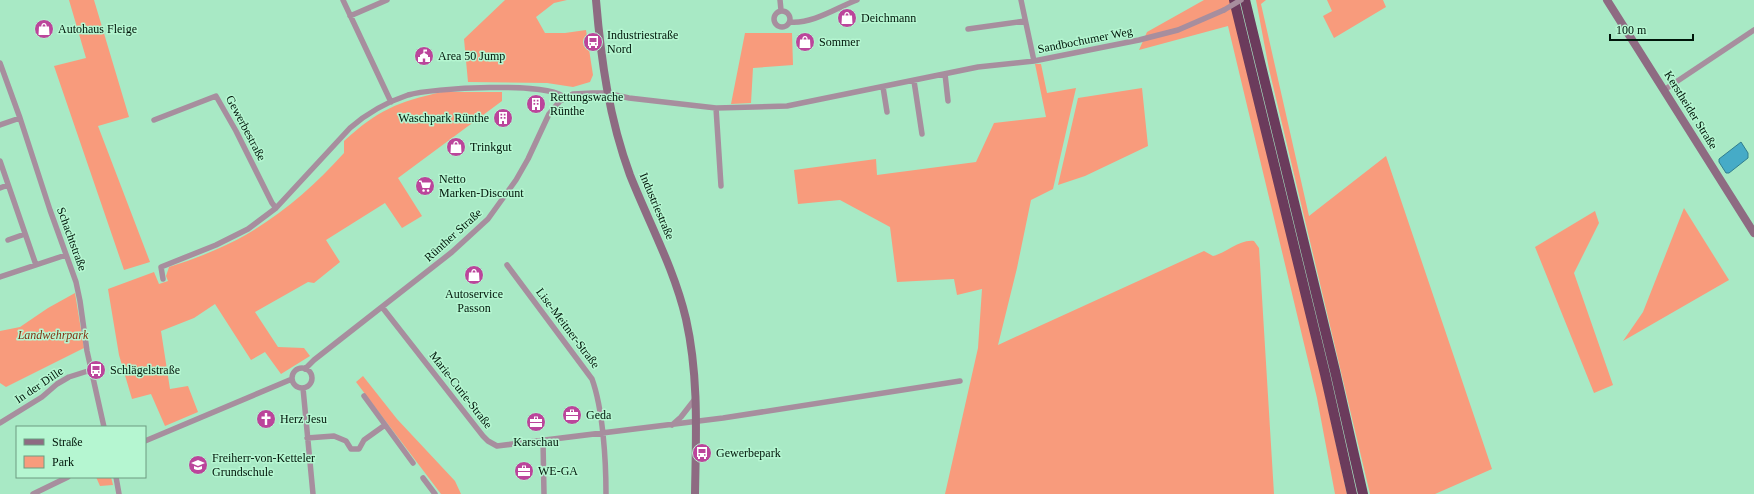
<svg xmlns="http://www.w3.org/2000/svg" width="1754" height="494" viewBox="0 0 1754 494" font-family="Georgia,serif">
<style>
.green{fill:#f89b7c}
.water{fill:#46abc7;stroke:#317e8e}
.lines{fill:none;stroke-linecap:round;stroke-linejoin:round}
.street{stroke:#a78e9e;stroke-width:5.5}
.secondary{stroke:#8e6b82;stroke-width:8}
.highway{stroke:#6b3b5c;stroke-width:10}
.street-bridge{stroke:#a78e9e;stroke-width:5.5}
.labels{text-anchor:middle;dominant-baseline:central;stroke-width:3;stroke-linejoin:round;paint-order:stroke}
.poi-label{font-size:12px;fill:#00160a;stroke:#b5f6d1;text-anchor:start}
.street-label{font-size:12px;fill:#00160a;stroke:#b5f6d1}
.park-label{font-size:12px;font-style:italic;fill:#823112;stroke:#b5f6d1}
</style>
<rect width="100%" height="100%" fill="#a8e9c5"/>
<!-- green -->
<path class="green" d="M69,0h25l35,117 -31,9 52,136 -26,8 -70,-204 32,-8z
M505,0h62l-13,3 -18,14 9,16h20l21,-3 7,45 -3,7 -17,5 -26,-4 -79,-1 -4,-43z
M1204,0h27l90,376 26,118h-12l-18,-96 -89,-372 -89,24 8,-18z
M1256,0h10l-5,4 48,212 77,-60 106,313 -57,25h-65l-101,-425z
M1327,0h56l3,7 -52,31 -11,-22 9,-5z
M745,33h47l1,32 -40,3 -2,35 -20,1z
M1035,64h6l6,29 29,-5 -23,101 -22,11 -14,68 -19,77 206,-94 9,5c13,-3 27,-17 41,-15l5,7 15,246h-329l33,-146 4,-59 -25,6 -3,-16 -57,3 -7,-55 -50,-27 -42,4 -4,-34 82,-11 1,16 99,-13 18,-39 52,-6z
M1142,88l6,58 -63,30 -27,9 20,-87z
M442,92h60v9l-104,77 24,38 -20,12 -17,-25 -59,37 14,22 -26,21 -6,-1 -53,30 23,35 26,1 6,8 -29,18 -16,-22 -14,8 -36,-56 -21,14 -33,13 9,58 18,-3 10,26 -33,14 -14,-32 -19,5 -13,-44 -11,-66 46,-17 5,12 9,-3 -2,-5 3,-9c15,-5 31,-10 46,-17 50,-21 93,-57 129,-97v-12c34,-31 53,-39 98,-49z
M1684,208l45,72 -106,61 20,-29z
M1595,211l4,12 -25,50 39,112 -19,8 -59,-146z
M75,293l9,55 -78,39 -6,-4v-52l20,-4 28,-19z
M363,376l34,43 58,62 6,13h-20l-85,-112z
M96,477h15l2,8 -13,1z"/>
<!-- water -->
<path class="water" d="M1741,142l7,11v5l-19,15h-3l-7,-11v-3z"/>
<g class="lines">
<!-- street -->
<path class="street" d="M343,0l48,102
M780,0l1,10
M1021,0l13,61
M774 19a8 8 0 1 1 16 0a8 8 0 1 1-16 0Z
M350,16l37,-16
M790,22c23,2 46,-14 67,-22
M968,29l57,-8
M0,63l20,55 30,92 26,72 4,19 7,50 17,76
M945,74l3,27
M914,81l8,53
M883,87l4,25
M1664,90l90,-60
M716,108l5,78
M154,120l62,-24 20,35 36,72 4,5
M0,125l20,-7
M0,161l36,104
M0,188l8,-3
M8,240l17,-6
M507,265l85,114c11,30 14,82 14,115
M0,277l66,-22
M163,279l-2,-12 55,-22 32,-16 28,-21 74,-80c16,-14 37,-26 58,-33 23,-7 142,-14 157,3
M382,307l101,129 5,5 9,5 226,-28 237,-37
M292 378a10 10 0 1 1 20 0a10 10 0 1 1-20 0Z
M305,369l9,-9 138,-108 36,-33 28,-39 12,-21 21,-45 11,-13 13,-7 20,-1h13l23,5 87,10 71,-2 191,-39 56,-6 105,-21 39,-10 46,-20
M303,388l10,106
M364,396l49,67
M0,423l42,-26 15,-13 12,-7 22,-7
M672,425l9,-8 14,-18
M307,438l27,-2 12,5 5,8h8l5,-9 21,-15
M145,441l147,-62
M543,441l1,53
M116,477l3,17
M423,478l12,16
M33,494l35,-17"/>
<!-- secondary -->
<path class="secondary" d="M596,0c5,60 13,118 34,175 19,48 44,93 56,144 13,58 10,116 9,175
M1607,0l147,233"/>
<!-- highway -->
<path class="highway" d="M1234,0l91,374 27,120
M1245,0l90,371 28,123"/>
<!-- street-bridge -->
<path class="street-bridge" d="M1224,10l17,-10"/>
</g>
<!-- icons -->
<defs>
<g id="shop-disc" transform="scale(1)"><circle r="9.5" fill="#bb459b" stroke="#b5f6d1"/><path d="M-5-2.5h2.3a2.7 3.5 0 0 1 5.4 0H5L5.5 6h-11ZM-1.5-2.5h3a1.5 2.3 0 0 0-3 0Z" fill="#fff"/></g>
<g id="bus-disc" transform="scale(1)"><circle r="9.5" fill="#bb459b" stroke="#b5f6d1"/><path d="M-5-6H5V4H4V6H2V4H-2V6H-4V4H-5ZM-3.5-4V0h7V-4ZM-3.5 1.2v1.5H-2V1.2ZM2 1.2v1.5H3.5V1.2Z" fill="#fff"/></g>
<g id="civic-disc" transform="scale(1)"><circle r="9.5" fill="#bb459b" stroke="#b5f6d1"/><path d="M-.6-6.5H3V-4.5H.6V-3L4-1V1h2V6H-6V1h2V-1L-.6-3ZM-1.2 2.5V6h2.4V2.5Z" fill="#fff"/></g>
<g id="building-disc" transform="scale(1)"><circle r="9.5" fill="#bb459b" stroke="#b5f6d1"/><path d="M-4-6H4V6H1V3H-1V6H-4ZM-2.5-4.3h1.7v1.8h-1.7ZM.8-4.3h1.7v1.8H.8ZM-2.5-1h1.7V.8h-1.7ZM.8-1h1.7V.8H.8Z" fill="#fff"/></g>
<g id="supermarket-disc" transform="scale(1)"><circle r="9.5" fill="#bb459b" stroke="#b5f6d1"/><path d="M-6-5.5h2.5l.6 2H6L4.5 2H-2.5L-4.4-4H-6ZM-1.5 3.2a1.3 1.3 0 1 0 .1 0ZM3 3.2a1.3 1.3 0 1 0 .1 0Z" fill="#fff"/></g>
<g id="office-disc" transform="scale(1)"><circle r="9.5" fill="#bb459b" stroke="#b5f6d1"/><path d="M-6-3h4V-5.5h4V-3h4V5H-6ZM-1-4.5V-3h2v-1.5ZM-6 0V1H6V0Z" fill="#fff"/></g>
<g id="church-disc" transform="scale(1)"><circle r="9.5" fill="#bb459b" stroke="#b5f6d1"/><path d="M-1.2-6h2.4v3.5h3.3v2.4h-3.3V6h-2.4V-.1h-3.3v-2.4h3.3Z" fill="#fff"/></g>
<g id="school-disc" transform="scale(1)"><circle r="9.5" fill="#bb459b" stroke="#b5f6d1"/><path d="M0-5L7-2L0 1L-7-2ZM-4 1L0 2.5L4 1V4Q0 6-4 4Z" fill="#fff"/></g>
</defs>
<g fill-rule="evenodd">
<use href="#shop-disc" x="847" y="18"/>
<use href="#shop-disc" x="44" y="29"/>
<use href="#bus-disc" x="593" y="42"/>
<use href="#shop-disc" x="805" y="42"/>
<use href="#civic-disc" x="424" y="56"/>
<use href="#building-disc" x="536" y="104"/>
<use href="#building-disc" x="503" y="118"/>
<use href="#shop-disc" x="456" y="147"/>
<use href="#supermarket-disc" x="425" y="186"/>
<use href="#shop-disc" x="474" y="275"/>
<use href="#bus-disc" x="96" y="370"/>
<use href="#office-disc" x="572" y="415"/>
<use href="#church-disc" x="266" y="419"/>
<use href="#office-disc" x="536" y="422"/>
<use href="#bus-disc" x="702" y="453"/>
<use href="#school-disc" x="198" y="465"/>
<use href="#office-disc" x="524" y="471"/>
</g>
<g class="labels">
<!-- poi labels -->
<g class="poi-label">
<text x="861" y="18">Deichmann</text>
<text x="58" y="29">Autohaus Fleige</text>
<text x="607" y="35">Industriestraße<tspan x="607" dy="14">Nord</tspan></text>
<text x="819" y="42">Sommer</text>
<text x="438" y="56">Area 50 Jump</text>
<text x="550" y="97">Rettungswache<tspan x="550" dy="14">Rünthe</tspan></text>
<text x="489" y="118" text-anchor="end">Waschpark Rünthe</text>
<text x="470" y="147">Trinkgut</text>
<text x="439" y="179">Netto<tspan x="439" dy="14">Marken-Discount</tspan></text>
<text x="474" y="294" text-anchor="middle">Autoservice<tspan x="474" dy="14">Passon</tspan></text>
<text x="110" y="370">Schlägelstraße</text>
<text x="586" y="415">Geda</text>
<text x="280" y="419">Herz Jesu</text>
<text x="536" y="442" text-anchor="middle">Karschau</text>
<text x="716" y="453">Gewerbepark</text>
<text x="212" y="458">Freiherr-von-Ketteler<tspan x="212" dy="14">Grundschule</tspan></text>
<text x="538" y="471">WE-GA</text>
</g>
<!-- street labels -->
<g class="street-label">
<text transform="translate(1085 40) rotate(-11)">Sandbochumer Weg</text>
<text transform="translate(1691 110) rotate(58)">Kerstheider Straße</text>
<text transform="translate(246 128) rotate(62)">Gewerbestraße</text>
<text transform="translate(657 206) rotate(67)">Industriestraße</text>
<text transform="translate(453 235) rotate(-42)">Rünther Straße</text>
<text transform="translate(72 239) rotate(70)">Schachtstraße</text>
<text transform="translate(568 328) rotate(53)">Lise-Meitner-Straße</text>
<text transform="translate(39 385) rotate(-34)">In der Dille</text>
<text transform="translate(461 390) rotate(52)">Marie-Curie-Straße</text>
</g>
<!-- park labels -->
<g class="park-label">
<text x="53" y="335">Landwehrpark</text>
</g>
</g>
<!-- legend -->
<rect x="16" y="426" width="130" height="52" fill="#b5f6d1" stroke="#6d9c81"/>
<rect x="24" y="439" width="20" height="6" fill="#8e6b82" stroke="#6d9c81"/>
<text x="52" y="446" font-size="12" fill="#00160a">Straße</text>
<rect x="24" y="456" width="20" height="12" fill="#f89b7c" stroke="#6d9c81"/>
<text x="52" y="466" font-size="12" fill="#00160a">Park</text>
<!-- scale -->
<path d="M1610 34v6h83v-6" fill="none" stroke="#00160a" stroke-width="2"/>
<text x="1616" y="34" font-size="12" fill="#00160a" stroke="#b5f6d1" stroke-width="3" paint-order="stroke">100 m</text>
</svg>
